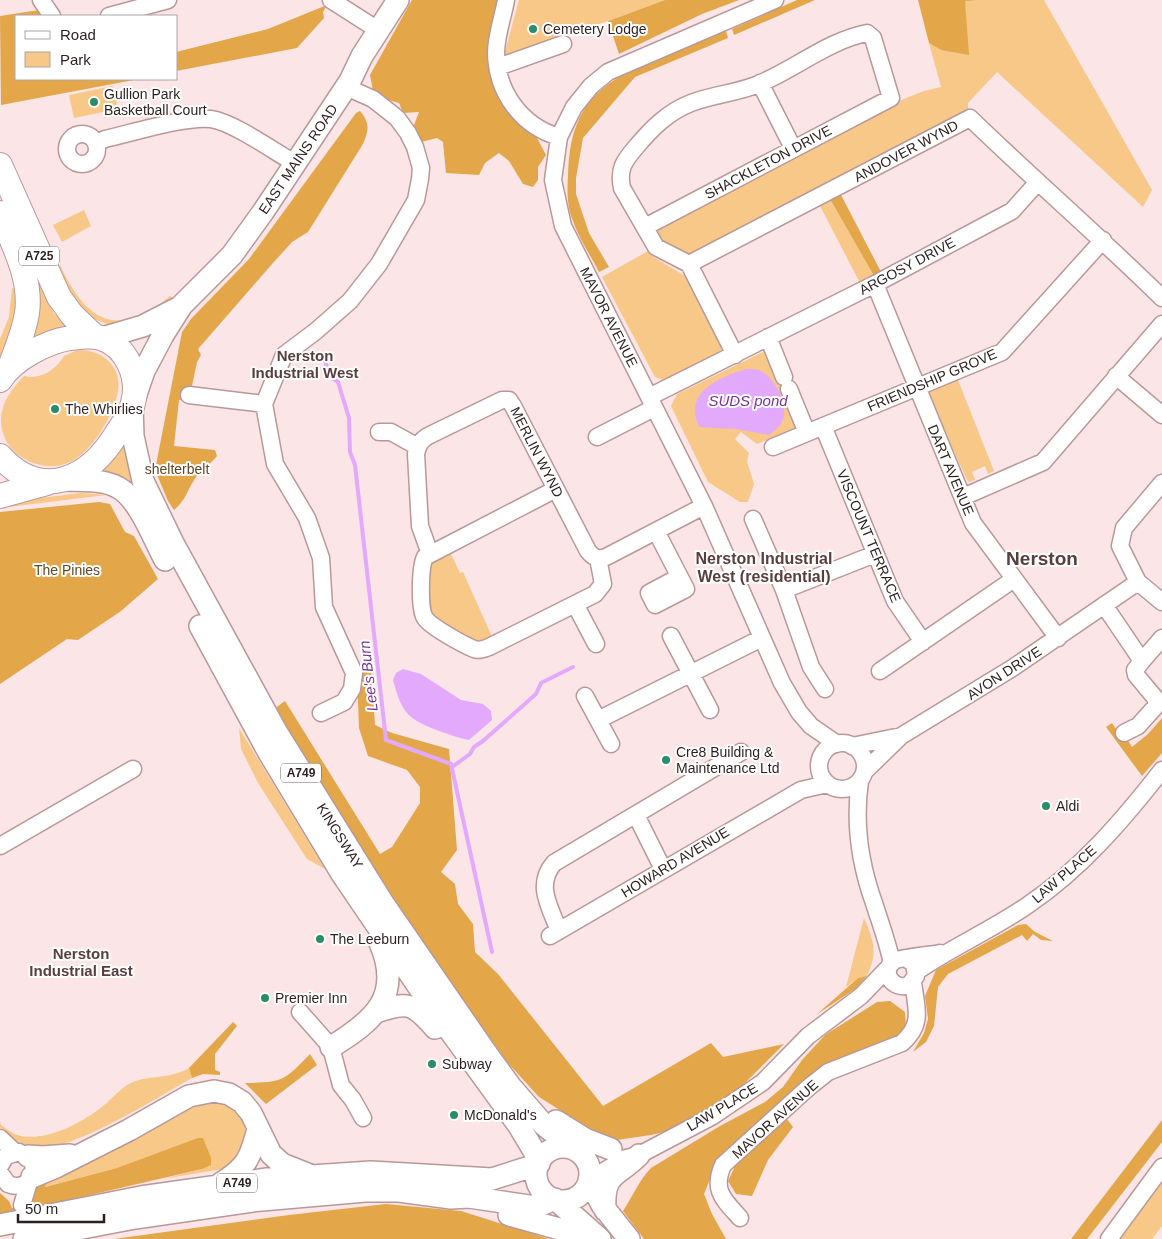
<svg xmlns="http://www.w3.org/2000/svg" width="1162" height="1239" viewBox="0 0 1162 1239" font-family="Helvetica,sans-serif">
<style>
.green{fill:#f7c887}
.forest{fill:#e3a74a}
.water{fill:#e3a9fd}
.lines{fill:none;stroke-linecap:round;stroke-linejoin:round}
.stream{stroke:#e3a9fd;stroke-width:4}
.minor-casing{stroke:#b99899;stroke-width:19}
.major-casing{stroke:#b99899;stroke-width:24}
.highway-casing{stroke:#b99899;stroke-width:26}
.minor{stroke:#fff;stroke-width:16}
.major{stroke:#fff;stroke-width:21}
.highway{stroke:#fff;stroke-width:24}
.poi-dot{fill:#288e69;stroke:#fff;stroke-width:2}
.labels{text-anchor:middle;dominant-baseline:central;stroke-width:4;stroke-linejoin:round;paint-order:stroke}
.shield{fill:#fff;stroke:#6b6263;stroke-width:1}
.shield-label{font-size:12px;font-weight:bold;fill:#2c1f20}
.poi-label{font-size:14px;fill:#2c1f20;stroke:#fff;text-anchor:start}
.street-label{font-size:14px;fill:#2c1f20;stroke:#fff}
.park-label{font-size:14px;fill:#624822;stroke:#fff}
.neighbourhood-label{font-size:15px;font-weight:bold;fill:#593d3f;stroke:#fff}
.water-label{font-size:15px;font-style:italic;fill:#783393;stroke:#fff}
.quarter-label{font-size:16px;font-weight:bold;fill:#593d3f;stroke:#fff}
.district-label{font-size:19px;font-weight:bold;fill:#593d3f;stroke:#fff}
</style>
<rect width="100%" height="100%" fill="#fbe5e6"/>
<!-- green -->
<path class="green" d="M519,0h146l-162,59z
M965,0h79l108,190 -9,17 -146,-135 -29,31v8l-282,146 -23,-13 -8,-13 4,-5 240,-125 25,-10 17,-4 -12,-44 12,7z
M113,86l5,23 -44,9 -5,-23z
M830,199l44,77 -14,7 -41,-79z
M84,210l7,16 -29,16 -9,-17z
M648,251l4,5 33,20 37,72 -3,5 -56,27 -8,-3 -53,-100z
M60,265c26,57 58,75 110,31l4,3 -11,10 -47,16 -9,-1 -13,-5 -15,-11 -24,-38z
M40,283l14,31 16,13 -45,19 8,-60z
M12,288l8,2 1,10 -17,52 -4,4v-17l9,-22z
M78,350c13,0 26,4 34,15 11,15 6,32 -1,47 -7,17 -19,35 -34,46 -29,21 -77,-1 -76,-39 1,-18 11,-30 23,-43 16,4 32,-6 40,-20z
M767,350l33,76 -43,18 -16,-12 -6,7 14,14 -2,9 7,22 -6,18h-8l-32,-20 -37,-76 6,-12z
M956,375l38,96 -6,3 -3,-8 -13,6 3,8 -7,2 -43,-93z
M126,438l11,50 -15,-11 -16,-5 -2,-4z
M81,493l25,2 -106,13v-5z
M449,550l11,23 3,-1 30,67 -11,6 -51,-26 -3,-9 1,-50z
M239,728l86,141 -18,-10 -49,-76 -17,-34z
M864,918c10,24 14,33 3,58l-9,2 -12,9z
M189,1068l3,10c-32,18 -118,72 -152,70 -15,-1 -30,-10 -40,-21v-6l1,4c5,3 10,8 16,10 28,8 65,-12 86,-29 10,-8 18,-19 30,-24 18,-7 38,-3 56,-14z
M212,1100c29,7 35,21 35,48l-18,20 -67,11 40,-10 -85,-1 -73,19 5,-11 146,-74z
M1162,1183v43l-10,13h-33z"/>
<!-- forest -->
<path class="forest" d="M412,0h86l-9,39 -2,22 5,17 30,50 15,10 9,17 -8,12v13l-5,7 -10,-3 -14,-23 -10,-8 -14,10 -6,12 -33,-2 -3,-31 -6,-4 -16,4 -5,-4 -2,-13 5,-13 -16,1 -4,-10 -25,-7 -4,-21z
M665,0h74l-37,14 -83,40 -11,-33z
M797,0h18l-81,35 -2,-6z
M918,0h59l-12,1 4,54 -28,-5 -12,-7z
M327,5l-4,7 1,6 -27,30 -121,23v-19l92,-23z
M39,10l6,6h-29v63h123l-138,26 -1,-89z
M726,31l2,7 -93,39 -52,61 -7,40v16l13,39 20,34 -10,5c-8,-16 -20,-33 -26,-51 -6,-14 -6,-30 -5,-45 1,-38 9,-70 42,-93 30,-21 82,-38 116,-52z
M360,111c10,12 9,19 3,33l-55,88 -16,10 -19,21 -75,86 3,6 -4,7 -8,38h-10l-5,46 41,4 2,6c-6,8 -15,13 -21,21 -9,13 -9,22 -22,33l-6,-9 -13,-31 27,-138 9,-13 58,-60 107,-146z
M840,193l41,79 -7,4 -44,-77z
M99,502l11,2 15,28 9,4 24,43 -37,32 -43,29 -11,-1 -67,45v-172z
M371,666l4,59 17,8 57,16 8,101 -16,22 14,12 3,20 15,20 2,28 23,22 105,132 108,-63 12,14 61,-13 -44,44 -22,16 -49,27 -18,4 -34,5 -19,-6 -59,-37 -32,-35 -140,-199 -93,-154 11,-8 95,153 12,-7 28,-44v-16l-13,-17 -39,-14 -9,-28 -2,-54z
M1162,718v35l-20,23 -36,-49 6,-4 12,18 3,-2 5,8 16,-13z
M1026,924l9,8 18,9 -12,-1 -8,-6 -6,7 -5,-6 -74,39 -10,13 -4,39 -8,16 -13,10 11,-19 4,-14 -3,-23 11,-26 82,-45z
M867,976l-12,13 -39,26 42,-37z
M890,1001l15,11 1,14 -8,12 -105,53 -74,66 -15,37 8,20 14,25h-82l-21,-28c10,-15 16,-31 28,-43l69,-42 45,-24 18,-15 19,-27 23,-25 52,-33z
M233,1022l4,4 -22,28v16l5,2v3l-17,-1 -11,4 -3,-10z
M310,1054l7,11 -51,39 -21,-21c38,-1 38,-1 65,-29z
M787,1119l6,8 -25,33 -16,36 -16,-2 -8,-13 7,-15z
M1162,1120v22l-75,97h-16z
M198,1138h5l8,20v7l-9,4 -202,47v-23l9,8 3,7 14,-3 7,-19 16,-10 -4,11 72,-19z
M386,1204l75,7 88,28h-435l175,-24z"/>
<!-- water -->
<path class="water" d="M746,369c5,0 11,0 15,2 15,8 30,37 20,53 -3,4 -8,8 -12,11l-33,-6 -37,-2c-16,-35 19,-49 47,-58z
M403,669l18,5 40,26 22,4 8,7 1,9 -23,20c-11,-2 -20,-6 -30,-9 -31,-12 -37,-17 -46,-51l3,-7z"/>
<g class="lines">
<!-- stream -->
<path class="stream" d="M323,356l8,21 7,5 11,36 1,34 5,13 31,275 65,24 41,188
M452,767l18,-13 4,-7 9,-6 53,-47 5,-11 32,-16"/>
<!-- minor casing -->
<g class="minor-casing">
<path id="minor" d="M41,0l11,16
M331,0l47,30
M506,0c-3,17 -10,36 -10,53 1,39 25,73 63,84
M775,0l-167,72 -17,14 -17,21 -15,30 -6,43 10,46 141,280 78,177 17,29 12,14 26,18
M109,16l59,-16
M498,67l65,-23
M760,83l33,65
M67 149a15 15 0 1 1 30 0a15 15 0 1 1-30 0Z
M96,143l9,-4c27,-6 81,-23 106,-20 22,3 64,33 85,45
M645,227l246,-129 -18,-60 -6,-5c-37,7 -71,35 -106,50 -22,10 -47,11 -70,20 -23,9 -39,25 -55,44 -12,14 -18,22 -14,41l34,59 33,17 46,91
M689,264l281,-146c63,61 129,118 192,180
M875,284l98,239 85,115
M768,337l16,40
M1116,376l46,39
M789,389l18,44
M189,395l75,9
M649,397l226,-113 137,-73 25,-28
M823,426l72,175 28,41
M379,432h12l27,15
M597,437l57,-29
M773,447l229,-95 101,-112
M1162,483l-38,45 -4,18 18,36 24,20
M556,489l-131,68c-5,10 -6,52 0,61 6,9 39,27 49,31 5,2 10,0 15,-2l106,-53 8,-10 -5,-26
M963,497l80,-35 119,-138
M753,519l31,71 27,77 14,22
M656,531l30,58 -31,16 -6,-12 30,-16
M430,554l-10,-28 -4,-72c2,-9 4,-13 12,-18l74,-36h7l4,6 75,145c5,6 9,9 18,6l98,-51
M784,590l91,-36
M575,604l21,40
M1104,605l38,56 -7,9 1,5 20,24v7l-18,20 -14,7
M671,636l39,74
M1142,661l20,-23
M880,671l134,-92
M585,696l26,48
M321,713l23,-11 8,-13 2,-16 -30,-66 -3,-49 -14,-40 -32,-54 -11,-60 20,-49 32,-24 34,-30 29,-37 37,-64 4,-21 1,-11 -6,-21 -7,-14 -11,-15 -24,-19 -27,-12
M598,720l164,-82
M819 766a23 23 0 1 1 46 0a23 23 0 1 1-46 0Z
M852,746l49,-10
M865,771l36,-35 113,-69 124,-85
M860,781c-6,41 0,83 14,122 7,22 13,37 18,60
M636,815l27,54
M0,846l133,-77
M559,931c-9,-24 -24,-46 -5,-68l187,-111
M550,936l251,-146 26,-6
M907,959l7,5 2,12 -7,9c-15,6 -30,-13 -15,-24 4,-3 37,-6 46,-8
M916,972c36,-25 76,-42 112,-67 53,-36 95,-85 134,-135
M300,1012l31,35 10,38 12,15 10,18
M0,1138l15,14
M0,1166l6,-10 13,-4 13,8c6,17 -7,31 -24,24l-8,-11
M589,1180l37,-22 13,-3 74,-39 50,-34 45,-46 53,-40 28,-29
M22,1205l7,-23
M740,1218c-17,-19 -28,-28 -17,-53l86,-78 19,-15 74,-29c22,-19 14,-35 11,-61
M1109,1239l53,-72"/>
</g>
<!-- major casing -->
<g class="major-casing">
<path id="major" d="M102,338l41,-12 35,-18
M135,397l9,-26 19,-36 19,-30 50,-50 31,-43 87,-131 12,-25 36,-56
M132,406l1,30 10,45 30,62 103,188 107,172 104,151 24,33 33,38 29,24
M66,480c17,1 38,-1 53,8 20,11 35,52 46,72
M200,626l69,127 73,121 87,128 90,124 21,35
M376,1012c32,-11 37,-9 59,16
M331,1047c43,-26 72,-51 49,-104
M556,1121l29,18 26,10
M536 1174a27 27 0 1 1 54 0a27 27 0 1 1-54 0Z
M28,1156l14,1 28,-2
M32,1177l24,-10 73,-37 60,-34 25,-5 15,3 13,8 9,11 20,41 11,10 25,10
M589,1180l13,25 27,34
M220,1184c27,-17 30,-25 38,-55
M555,1199l45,40
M605,1210c-2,-39 12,-32 34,-55
M509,1215l58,16 16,8
M0,1225l141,-28 126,-18 104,-7 121,7 47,-15
M24,1239l111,-21 117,-17 113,-10h34l52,7 18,-1 67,10 19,-8"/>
</g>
<!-- highway casing -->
<g class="highway-casing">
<path id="highway" d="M0,165l59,132 13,18 22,21
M0,213c13,31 32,65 27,100 -3,19 -11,38 -18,56
M0,380c13,-21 46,-38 70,-42 10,-1 21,-3 31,0 26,8 39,40 32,65 -2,11 -10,21 -16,30 -28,47 -76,69 -117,23
M0,496l47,-13"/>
</g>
<!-- minor -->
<use href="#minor" class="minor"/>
<!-- major -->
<use href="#major" class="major"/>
<!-- highway -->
<use href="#highway" class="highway"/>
</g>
<!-- markers -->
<g class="poi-dot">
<circle cx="533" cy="29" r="5"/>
<circle cx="94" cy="102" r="5"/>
<circle cx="55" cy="409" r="5"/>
<circle cx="666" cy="760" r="5"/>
<circle cx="1046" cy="806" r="5"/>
<circle cx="320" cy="939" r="5"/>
<circle cx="265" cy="998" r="5"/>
<circle cx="432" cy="1064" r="5"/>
<circle cx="454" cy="1115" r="5"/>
</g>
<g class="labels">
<!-- shield labels -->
<g class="shield">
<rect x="19" y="246.5" width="40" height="19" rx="4"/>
<rect x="281" y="763.5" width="40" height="19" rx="4"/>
<rect x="217" y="1173.5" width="40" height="19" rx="4"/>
</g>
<g class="shield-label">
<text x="39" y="256">A725</text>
<text x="301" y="773">A749</text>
<text x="237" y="1183">A749</text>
</g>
<!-- poi labels -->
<g class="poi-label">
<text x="543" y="29">Cemetery Lodge</text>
<text x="104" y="94">Gullion Park<tspan x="104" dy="16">Basketball Court</tspan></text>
<text x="65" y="409">The Whirlies</text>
<text x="676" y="752">Cre8 Building &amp;<tspan x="676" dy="16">Maintenance Ltd</tspan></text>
<text x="1056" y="806">Aldi</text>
<text x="330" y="939">The Leeburn</text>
<text x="275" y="998">Premier Inn</text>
<text x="442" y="1064">Subway</text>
<text x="464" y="1115">McDonald's</text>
</g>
<!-- street labels -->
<g class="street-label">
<text transform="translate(906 151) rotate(-28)">ANDOVER WYND</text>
<text transform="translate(298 159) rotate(-56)">EAST MAINS ROAD</text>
<text transform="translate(768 162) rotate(-28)">SHACKLETON DRIVE</text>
<text transform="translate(907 266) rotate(-28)">ARGOSY DRIVE</text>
<text transform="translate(609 317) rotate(63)">MAVOR AVENUE</text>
<text transform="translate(932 380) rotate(-23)">FRIENDSHIP GROVE</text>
<text transform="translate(537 452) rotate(63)">MERLIN WYND</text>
<text transform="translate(951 470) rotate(67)">DART AVENUE</text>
<text transform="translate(869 536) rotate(67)">VISCOUNT TERRACE</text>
<text transform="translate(1004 673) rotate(-33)">AVON DRIVE</text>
<text transform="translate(340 836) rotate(58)">KINGSWAY</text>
<text transform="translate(675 862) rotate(-31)">HOWARD AVENUE</text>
<text transform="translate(1064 874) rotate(-41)">LAW PLACE</text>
<text transform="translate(722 1107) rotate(-31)">LAW PLACE</text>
<text transform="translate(775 1119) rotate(-42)">MAVOR AVENUE</text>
</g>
<!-- park labels -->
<g class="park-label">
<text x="177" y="469">shelterbelt</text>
<text x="67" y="570">The Pinies</text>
</g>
<!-- neighbourhood labels -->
<g class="neighbourhood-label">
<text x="305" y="355">Nerston<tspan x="305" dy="17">Industrial West</tspan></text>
<text x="81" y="953">Nerston<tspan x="81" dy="17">Industrial East</tspan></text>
</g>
<!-- water labels -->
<g class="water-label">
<text x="748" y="400">SUDS pond</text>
<text transform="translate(368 676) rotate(-97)">Lee's Burn</text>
</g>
<!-- quarter labels -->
<g class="quarter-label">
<text x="764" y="558">Nerston Industrial<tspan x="764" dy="18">West (residential)</tspan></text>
</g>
<!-- district labels -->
<g class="district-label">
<text x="1042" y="558">Nerston</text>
</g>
</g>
<!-- legend -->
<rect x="15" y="15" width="162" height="65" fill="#ffffff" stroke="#aba5a6"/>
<rect x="25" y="31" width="25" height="8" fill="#ffffff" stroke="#aba5a6"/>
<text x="60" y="40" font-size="15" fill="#2c1f20">Road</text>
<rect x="25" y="52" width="25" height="15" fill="#f7c887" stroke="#aba5a6"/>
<text x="60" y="65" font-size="15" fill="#2c1f20">Park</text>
<!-- scale -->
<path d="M18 1214v8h86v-8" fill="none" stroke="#2c1f20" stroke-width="2.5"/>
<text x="25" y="1214" font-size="15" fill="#2c1f20" stroke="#ffffff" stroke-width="4" paint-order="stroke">50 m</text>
</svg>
